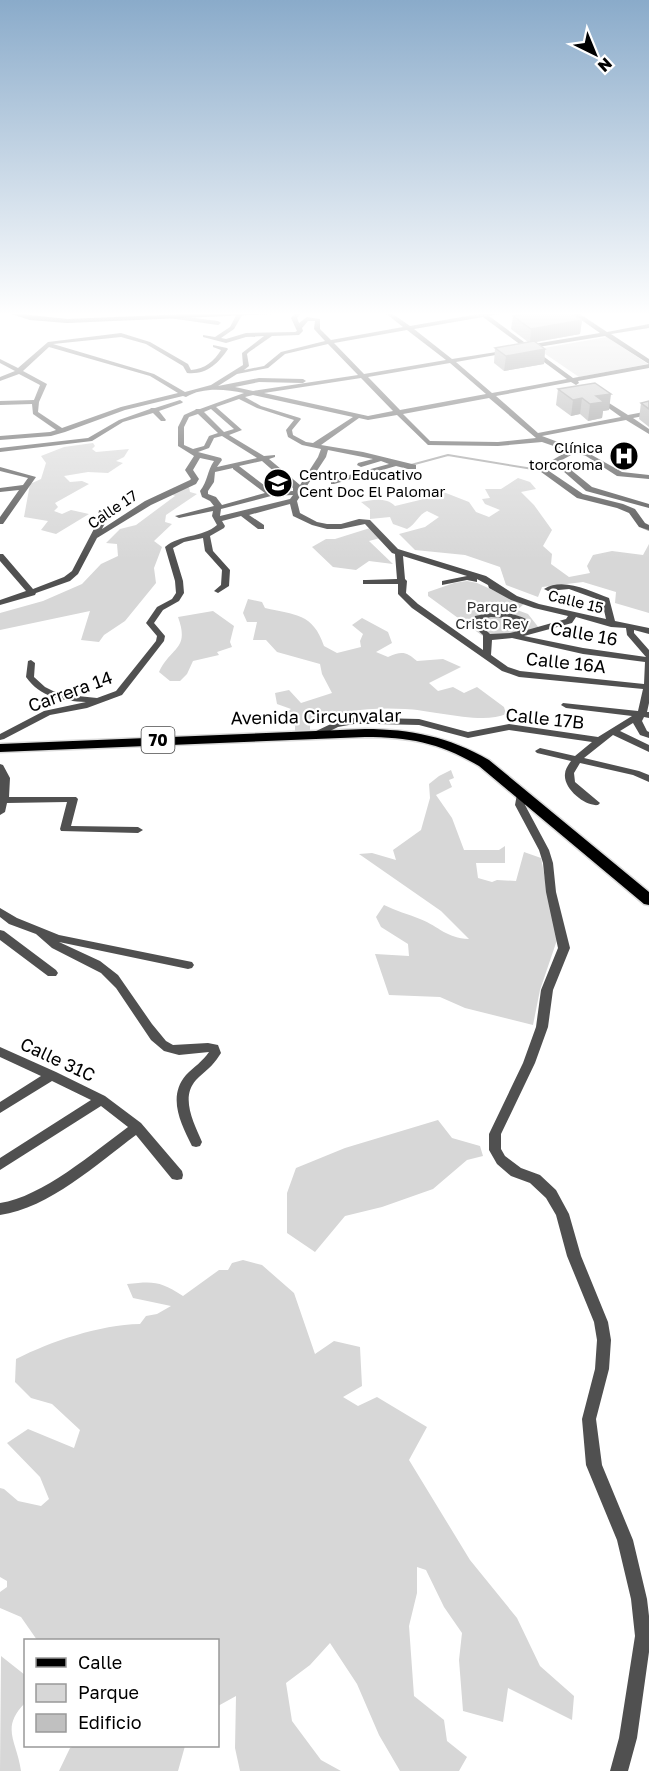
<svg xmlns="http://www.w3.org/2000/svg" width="649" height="1771" viewBox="0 0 649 1771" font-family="'Golos Text',sans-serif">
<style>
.green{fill:#d7d7d7}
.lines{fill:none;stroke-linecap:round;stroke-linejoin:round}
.stream{stroke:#9e9e9e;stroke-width:2}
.primary-casing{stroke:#dbdbdb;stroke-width:3}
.street{fill:#505050;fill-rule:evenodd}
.secondary{fill:#1d1d1d;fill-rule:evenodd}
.primary{fill:#000;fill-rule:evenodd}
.wall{fill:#a5a5a5}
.shaded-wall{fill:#868686}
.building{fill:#c0c0c0;stroke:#868686;stroke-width:1.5}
.labels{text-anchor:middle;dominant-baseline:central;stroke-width:4.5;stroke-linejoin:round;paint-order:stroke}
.far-poi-label{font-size:15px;fill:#000;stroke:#fff;text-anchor:end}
.far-street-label{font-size:15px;fill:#000;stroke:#fff}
.far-park-label{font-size:15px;fill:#2e2e2e;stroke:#fff}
.shield{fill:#fff;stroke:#4c4c4c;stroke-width:1.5}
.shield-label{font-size:16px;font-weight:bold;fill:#000}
.street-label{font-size:18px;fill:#000;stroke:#fff}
</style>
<rect width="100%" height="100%" fill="#fff"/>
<!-- green -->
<path class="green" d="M607,337l41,27 -69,13 -41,-28z
M93,443l2,3 -3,3 4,3 33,-3 -5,8 -8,4 7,2 -15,10 -20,-1 -24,4 6,6 12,-1 7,3 -34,19 3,4 -4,4 8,3 9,-4 18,4 -33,20 -15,-4 7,-9 -24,-4 6,-33 11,-5 5,-16 -5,-7 23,-9z
M518,478l12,4 6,7 -15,3 13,13 18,25 -9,16 9,8 -1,10 18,13 21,-4 -3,-7 6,-11 19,-4 31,4 6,-11v69l-34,-10 1,-11 -33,-10 -41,5 -4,10 -32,-12 -6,-18 -35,-12 -50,-5 -16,-16 26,-7 14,-10 -12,-6c-9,4 -11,13 -20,18l-14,-5 -3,-7 -20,2v-10l-9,-7c11,-2 25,-5 34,4l33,-8 -3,-6 8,-4 36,14 7,10 13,5 11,-7 -15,-6 -3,-5 8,-1 -5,-9h16z
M189,487l1,5 7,2 -31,21 -1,7 7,2 -18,17 8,6 -8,21 2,15 -31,38 -21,14 -5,7 -18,-2 9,-29 -90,19v-17l43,-12 39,-17 19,-20 17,-8 -1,-12 -11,-1 14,-14 16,-4 39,-29 -4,-2z
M370,528l10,10 -11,3 24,23 -24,-3 -13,9 -23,-3 -21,-20 14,-8h9z
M467,581l10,2 47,21 -7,6 11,4 11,14 -10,3 -45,6 -56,-41v-4l26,-9z
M248,599l14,3 3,6c30,7 48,5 59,38l13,7 24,-6 -1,-6 3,-7 -11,-9 10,-7 26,14 4,11 -16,9 12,5c13,-6 18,-6 29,4l26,-2 18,8 -32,16 9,8 15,-4 11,6 13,-6 27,20 2,7c-23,11 -74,-4 -101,-5 -32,-2 -65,1 -95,14v7l-15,1v-5l-5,-2 2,-6 -8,-4 7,-5 -14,-5 -2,-11 14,-3 12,13 31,-10 -10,-19 -2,-10 -43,-12 -11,-12h-13l4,-18h-10l-4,-9z
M213,611l21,15 -4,16 2,5 -15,5 2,3 -26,6 -6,13 -7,7h-10l-11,-9c12,-26 31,-22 19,-55z
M451,770l3,8 -5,2 3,7 -16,8 16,23 12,32h35l6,-4v17h-29l2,15 14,4 5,-2 19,1 8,-29 17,6 16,82 -17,50 -7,35 -68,-17 -25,-11 -51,-2 -14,-41 34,2 -1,-12 -27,-17 -5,-10 8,-12c12,6 24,9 36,14 20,8 26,19 49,20l-28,-28 -82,-57 13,-1 24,7 -3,-10 28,-20 9,-32 -1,-14 10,-8z
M438,1120l14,18 28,8 3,10 -16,4 -34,29 -51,18 -37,9 -30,36 -28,-19v-40l9,-25 49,-20z
M243,1260l19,5 32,28 21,61 19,-13 26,6 2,39 -19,11 15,9 19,-9 50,30 -18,33 61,100 47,58 23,48 34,30 -2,24 -64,-32 -5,34 -40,-11 -4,-51 3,-27 -18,-26 -18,-37 -9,-3v26l-8,33 5,70 30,24 3,21 20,16 -8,14h-59l-21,-36 -22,-51 -27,-41 -20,22 -24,18 6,38 29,39 20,11h-101l-5,-23 1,-52 -18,10v-66h-181l-16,-23 -21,-9v-16l7,-5v-6l-7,-4v-89l4,1 14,12 23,5 8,-7 -9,-22 -33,-34 21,-14 46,19 6,-18 -28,-26 -21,-6 -16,-16 1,-23c36,-18 83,-34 124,-35l6,-8 11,-2 14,-8 -38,-8 -6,-14c27,-3 33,-3 56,12l36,-26h9l4,-7z
M1,1656l24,19v28c-25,25 -8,38 -4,68h-21z
M74,1746h111l-7,25h-119l11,-23z"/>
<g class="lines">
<!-- stream -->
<path class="stream" d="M411,465l37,-10 91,15
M642,527l7,3"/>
<!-- primary casing -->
<g class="primary-casing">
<path id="primary" d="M365,729c46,0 84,8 124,31l160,132v13l-5,-1 -165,-138c-39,-23 -69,-29 -114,-29l-365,15v-8z"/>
</g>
<!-- street -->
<path class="street" d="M238,312h6l-10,17 -13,9 5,1 20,-6 49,-1 2,-1 -6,-13 5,-6h6l-5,6 2,5 8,-6 13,2v10l11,11 72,-13 -19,-15h6l20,14 69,-12 3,-2h23l-1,1 -15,3 39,29 72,-12 -30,-21h7l30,20 42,-8v4l-38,6 38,25v5l-44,-28 -73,12 41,30 76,-14v4l-71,13 1,2 -3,2 -5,-3 -75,14 42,37 83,-16 -25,-18v-2l2,-1 30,19 21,-4v4l-16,3 16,11v5l-23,-14 -84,16 48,18 32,18 27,3v4l-32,-3 -31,-20 -11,-3 -15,8 32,26 57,17v4l-63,-17 -31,-27 -9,5 37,25 40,10 12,5 10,14 4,2v5l-10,-3 -10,-14 -12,-5 -40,-10 -40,-29 31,-18 -26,-9 -44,4 -70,-1 -31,-30 -29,5 -9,-2 -38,27 42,7 53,13v4h-8l-12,-3 -62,18h-3v-4l58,-16 -8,-3 -20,6 -4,-2 1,-2 15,-4 -45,-9 -2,7 -29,44 3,12 17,9 10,2h14l18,-5 11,1 28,29 88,27 31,20 22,8 67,15 -4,-18 -33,-12 -21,2 -4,-2c19,-12 46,2 65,9l6,23 34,7v6l-15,-4v3l15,17v53l-2,9h2v6l-5,-1 -2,4 5,10 2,1v6l-9,-3 -7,-12 -13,8 29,14v7l-36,-17 -29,23 55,13 10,4v7l-16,-7 -53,-12 -6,10 1,9 25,21 -2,2c-12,2 -35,-16 -33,-31 0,-4 3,-9 6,-13l-34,-8 -2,-2 5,-3 35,8 17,-14 -83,-12 -41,8 -49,-13 -41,-1h-24l-16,3 -20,10h-6l-2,-2 2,-2 23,-11 19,-4h24l41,1 49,13 41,-8 89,13 34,-21 -66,-8 -5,-3 2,-2 75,8 5,-22 -124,-12 -17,-6 -90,-63 -14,-14v-10h-35v-4h3l31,-1 -2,-25 -3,-1 -27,-29 -24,5h-14l-15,-4 -19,-9 -3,-12 -41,11 15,10v4h-6l-17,-13 -19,5 3,5 -1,2 -14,8 3,15 17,19 -1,16 -11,7 -4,-2 7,-6 1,-15 -17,-19 -2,-13 -19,4 -11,6 10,33 1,12 -5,8 -16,9 -9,13 11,13 -1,5 -42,54 -35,13 -37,7 -46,24 -4,1v-6l44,-23 42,-9c-24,-1 -46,-5 -60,-25l2,-16 3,-1 4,3 -1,14 11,10 8,4 15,4 29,3 19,-7 40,-50 1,-5 -11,-13 11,-16 15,-8 4,-6 -1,-12 -10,-34c15,-13 37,-9 52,-22l-5,-9 1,-5 -34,7 -4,-2 39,-10 -4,-5 -8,-4 -2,-6c8,-10 7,-20 14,-30l-14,-3 -7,12 6,9 -3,5 -45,21 -54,33 -19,36 -8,7 -34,12 -1,2 -35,10v-5l26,-9 -26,-30v-7h3l30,35 31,-12 8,-6 25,-48 2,-13 7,2 -1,11 -3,6 43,-28 45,-21 1,-1 -6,-9 9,-14 -16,-10v-19l6,-12 11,-5 1,-1h4l44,-16c-19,-4 -42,-6 -58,4l-3,-1 -58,14 -60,22 -14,4 -51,4v-4l50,-4 6,-2 -23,-16 -1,-10 -32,1v-4l34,-1 6,-15 -21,-11 -19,7v-4l15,-6 -15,-8v-4l18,9 30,-26 73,-9 29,9 38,22 3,6c14,-1 23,-9 30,-20l-8,-3v-2l14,3 1,1c-10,15 -22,26 -41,24l-4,-7 -37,-22 -25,-7 -68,7 101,30 31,18 26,-7 32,-20 -1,-12 22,-17 -18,1 -20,6 -23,-6v-2l12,2 15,-10zM483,317l84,62 -75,14 -36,-31 51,-9 3,-2 -1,-1 -57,9 -38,-30zM308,321h7l-1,8 11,12 -44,11 -17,14 -20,4 5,-4 -2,-12 2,-2 23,-16 27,-1 4,-4 -1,-3zM407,330l39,30 -82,14 -30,-31zM328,344l30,31 -105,16 -18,-4 24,-5 44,1 3,-2 -3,-2 -44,-1 -41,8 19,-12 31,-6 17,-14zM49,347l101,29 28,17 -57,14 -59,21 -24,-16 1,-10 8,-18 -24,-13zM450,363l36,31 -86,16 -32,-33zM361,378l32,33 -25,5 -104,-23zM253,395l100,22 -40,26 -7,-1 -13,-7 -1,-5 9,-11 -1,-1 -39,-12 -16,-9zM489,398l47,40 -38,4 -68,-1 -27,-27zM239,399l18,9 37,12 -8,10 2,7 14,8 19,4 -3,8 -18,28 -31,-26 6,-2v-2l-11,1 -35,-21 13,-5 -26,-23zM211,409l23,20 -10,3 -20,-20zM198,414l20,19 -9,3 -5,10 -11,3 -9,-4v-18l5,-10zM222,436l35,22 -40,9 5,-7 -1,-2 -23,-6 11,-4 5,-10zM262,461l31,27v3l-20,1 -34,-26zM233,468v1l32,24 -43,12 -6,-8 -8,-3v-3l6,-9 1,-10zM293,495l-3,4 -70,17 1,-7 50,-13zM403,556l64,20 -25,5v4l25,-5 10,2v-3l11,6 1,3 22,12 23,8 34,8 -2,3 -39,11 2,-8 -1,-2c-18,-9 -33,-9 -53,-4l-2,10 10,9v15l-65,-46 -12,-11 1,-12 -2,-2zM491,617l16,1 13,5 -2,8 -8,2 -20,1 -9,-9 1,-6zM576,617l35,10 15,1 1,7 19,22 -63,-9 -59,-12 48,-13zM512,638l71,16 62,8 -1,22 -124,-13 -12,-4 -17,-12 1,-15z
M171,315l47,6 3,2 -3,2 -49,-7 -1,-1z
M180,400l3,2 -1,1 -23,8 7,9 -1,1h-4l-8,-8 -30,9 -31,19 -92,11v-4l88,-10 31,-18 31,-11 1,-1h4z
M0,467l36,10 -33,47h-3v-7l19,-27 -19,2v-4l23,-3 5,-7 -28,-7z
M0,764l3,1 7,13 -1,19h67l2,2 -7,27 67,1 5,3 -5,3 -77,-2 -1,-2 7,-27 -60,1 -2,9 -5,3z
M522,791l5,3 -2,11 24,45 4,13 3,29 14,56 -17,42 -5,37 -13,36 -34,71v15l4,7 16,12 19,7 16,15 13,24 12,42 27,66 3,18 -2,29 -13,50 6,46 31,75 14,59 2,17v36l-12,86 -9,33h-18l9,-33 16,-102 -4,-37 -14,-59 -31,-75 -4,-46 13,-50 2,-29 -3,-18 -27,-66 -11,-41 -10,-17 -16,-15 -19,-7 -14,-12 -8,-14v-16l34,-71 13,-36 5,-37 17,-42 -12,-56 -3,-29 -4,-13 -24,-45 2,-11z
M0,908l17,10 42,17 133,27 2,3 -2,3 -4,1 -129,-27 41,19 18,14 34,49 14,17 7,4 35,-2 10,2 3,8 -2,3c-6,10 -15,16 -23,24 -16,18 -2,43 6,62l-2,4 -4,1 -4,-1c-11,-22 -25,-49 -6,-71 8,-8 17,-14 23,-23l-30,3 -15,-4 -13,-11 -35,-52 -15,-15 -49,-25 -16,-14 -27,-10 -9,-7z
M0,930l4,1 52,39 2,3 -2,3h-8l-48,-36z
M0,1047l56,25 49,24 36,27 41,48 1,4 -1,4 -5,1 -5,-1 -36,-44c-39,29 -87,73 -136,80v-12c42,-6 94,-51 128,-76l-27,-21 -101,64v-12l91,-58 -39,-19 -52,32v-11l41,-26 -41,-19z"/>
<!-- secondary -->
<path class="secondary" d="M4,312l63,7 167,-7h42l-3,2 -206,9 -37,-3z"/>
<!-- primary -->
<use href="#primary" class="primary"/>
</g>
<!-- wall -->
<path class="wall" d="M513,316l69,4 -2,14 -44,8 9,7 -1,15 -40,7 -10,-8 1,-15 33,-6 -17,-13z
M595,383l14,27 -6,1 -1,7 -14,3 -8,-7 -9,2 -15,-11 2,-16z
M649,401v26l-10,-8 2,-16z"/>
<!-- shaded-wall -->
<path class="shaded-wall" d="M582,320l-2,14 -50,9 1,-14z
M545,349l-1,15 -40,7 2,-15z
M611,394l-2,16 -6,1 -1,7 -14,3 2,-17 6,-8z
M582,398l-2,16 -9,2 2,-16z"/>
<!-- building -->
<path class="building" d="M534,312h35l13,8 -51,9 -18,-13z
M534,341l11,8 -39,7 -11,-8z
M595,383l16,11 -15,2 8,6 -14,2 -8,-6 -9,2 -15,-11z
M649,401v8l-8,-6z"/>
<!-- sky -->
<linearGradient id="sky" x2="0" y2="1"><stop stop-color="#8aabca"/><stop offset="0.56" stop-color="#fff"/><stop offset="1" stop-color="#fff" stop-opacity="0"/></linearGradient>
<rect width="649" height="560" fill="url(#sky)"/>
<!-- icons -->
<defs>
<g id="hospital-disc" transform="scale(1.5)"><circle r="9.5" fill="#000" stroke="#fff"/><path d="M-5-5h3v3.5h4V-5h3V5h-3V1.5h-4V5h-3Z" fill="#fff"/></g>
<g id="school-disc" transform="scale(1.5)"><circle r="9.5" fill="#000" stroke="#fff"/><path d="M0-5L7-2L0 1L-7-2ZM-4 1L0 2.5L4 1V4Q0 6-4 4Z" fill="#fff"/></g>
</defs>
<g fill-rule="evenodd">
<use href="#hospital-disc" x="624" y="456"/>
<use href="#school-disc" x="278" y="483"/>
</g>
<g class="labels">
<!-- far-poi labels -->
<g class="far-poi-label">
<text x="603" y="447">Clínica<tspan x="603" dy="17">torcoroma</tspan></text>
<text x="299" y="474" text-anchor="start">Centro Educativo<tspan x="299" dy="17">Cent Doc El Palomar</tspan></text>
</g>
<!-- far-street labels -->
<g class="far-street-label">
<text transform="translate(112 509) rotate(-34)">Calle 17</text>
<text transform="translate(576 601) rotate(14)">Calle 15</text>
</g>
<!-- far-park labels -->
<g class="far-park-label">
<text x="492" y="606">Parque<tspan x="492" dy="17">Cristo Rey</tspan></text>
</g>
<!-- shield labels -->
<rect class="shield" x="141.5" y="727" width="33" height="26" rx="4.5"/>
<g class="shield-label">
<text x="158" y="740">70</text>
</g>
<!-- street labels -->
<g class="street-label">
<text transform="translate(584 633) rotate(10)">Calle 16</text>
<text transform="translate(566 662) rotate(6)">Calle 16A</text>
<text transform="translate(70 691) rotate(-20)">Carrera 14</text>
<text transform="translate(316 716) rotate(-1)">Avenida Circunvalar</text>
<text transform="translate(545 718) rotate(6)">Calle 17B</text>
<text transform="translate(58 1059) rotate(25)">Calle 31C</text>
</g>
</g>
<!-- legend -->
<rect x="24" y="1639" width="195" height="108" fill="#ffffff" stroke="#999999" stroke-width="1.5"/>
<rect x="36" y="1658" width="30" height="9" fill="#000000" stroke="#999999" stroke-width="1.5"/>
<text x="78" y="1669" font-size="18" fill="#000000">Calle</text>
<rect x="36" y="1684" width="30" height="18" fill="#d7d7d7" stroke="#999999" stroke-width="1.5"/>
<text x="78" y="1699" font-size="18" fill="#000000">Parque</text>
<rect x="36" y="1714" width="30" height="18" fill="#c0c0c0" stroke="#999999" stroke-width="1.5"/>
<text x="78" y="1729" font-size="18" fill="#000000">Edificio</text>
<!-- north arrow -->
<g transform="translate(595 54) rotate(137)" stroke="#ffffff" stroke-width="4.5" paint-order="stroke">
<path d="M0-4.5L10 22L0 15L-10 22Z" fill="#000000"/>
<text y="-9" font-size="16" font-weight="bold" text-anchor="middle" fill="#000000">N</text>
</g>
</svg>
